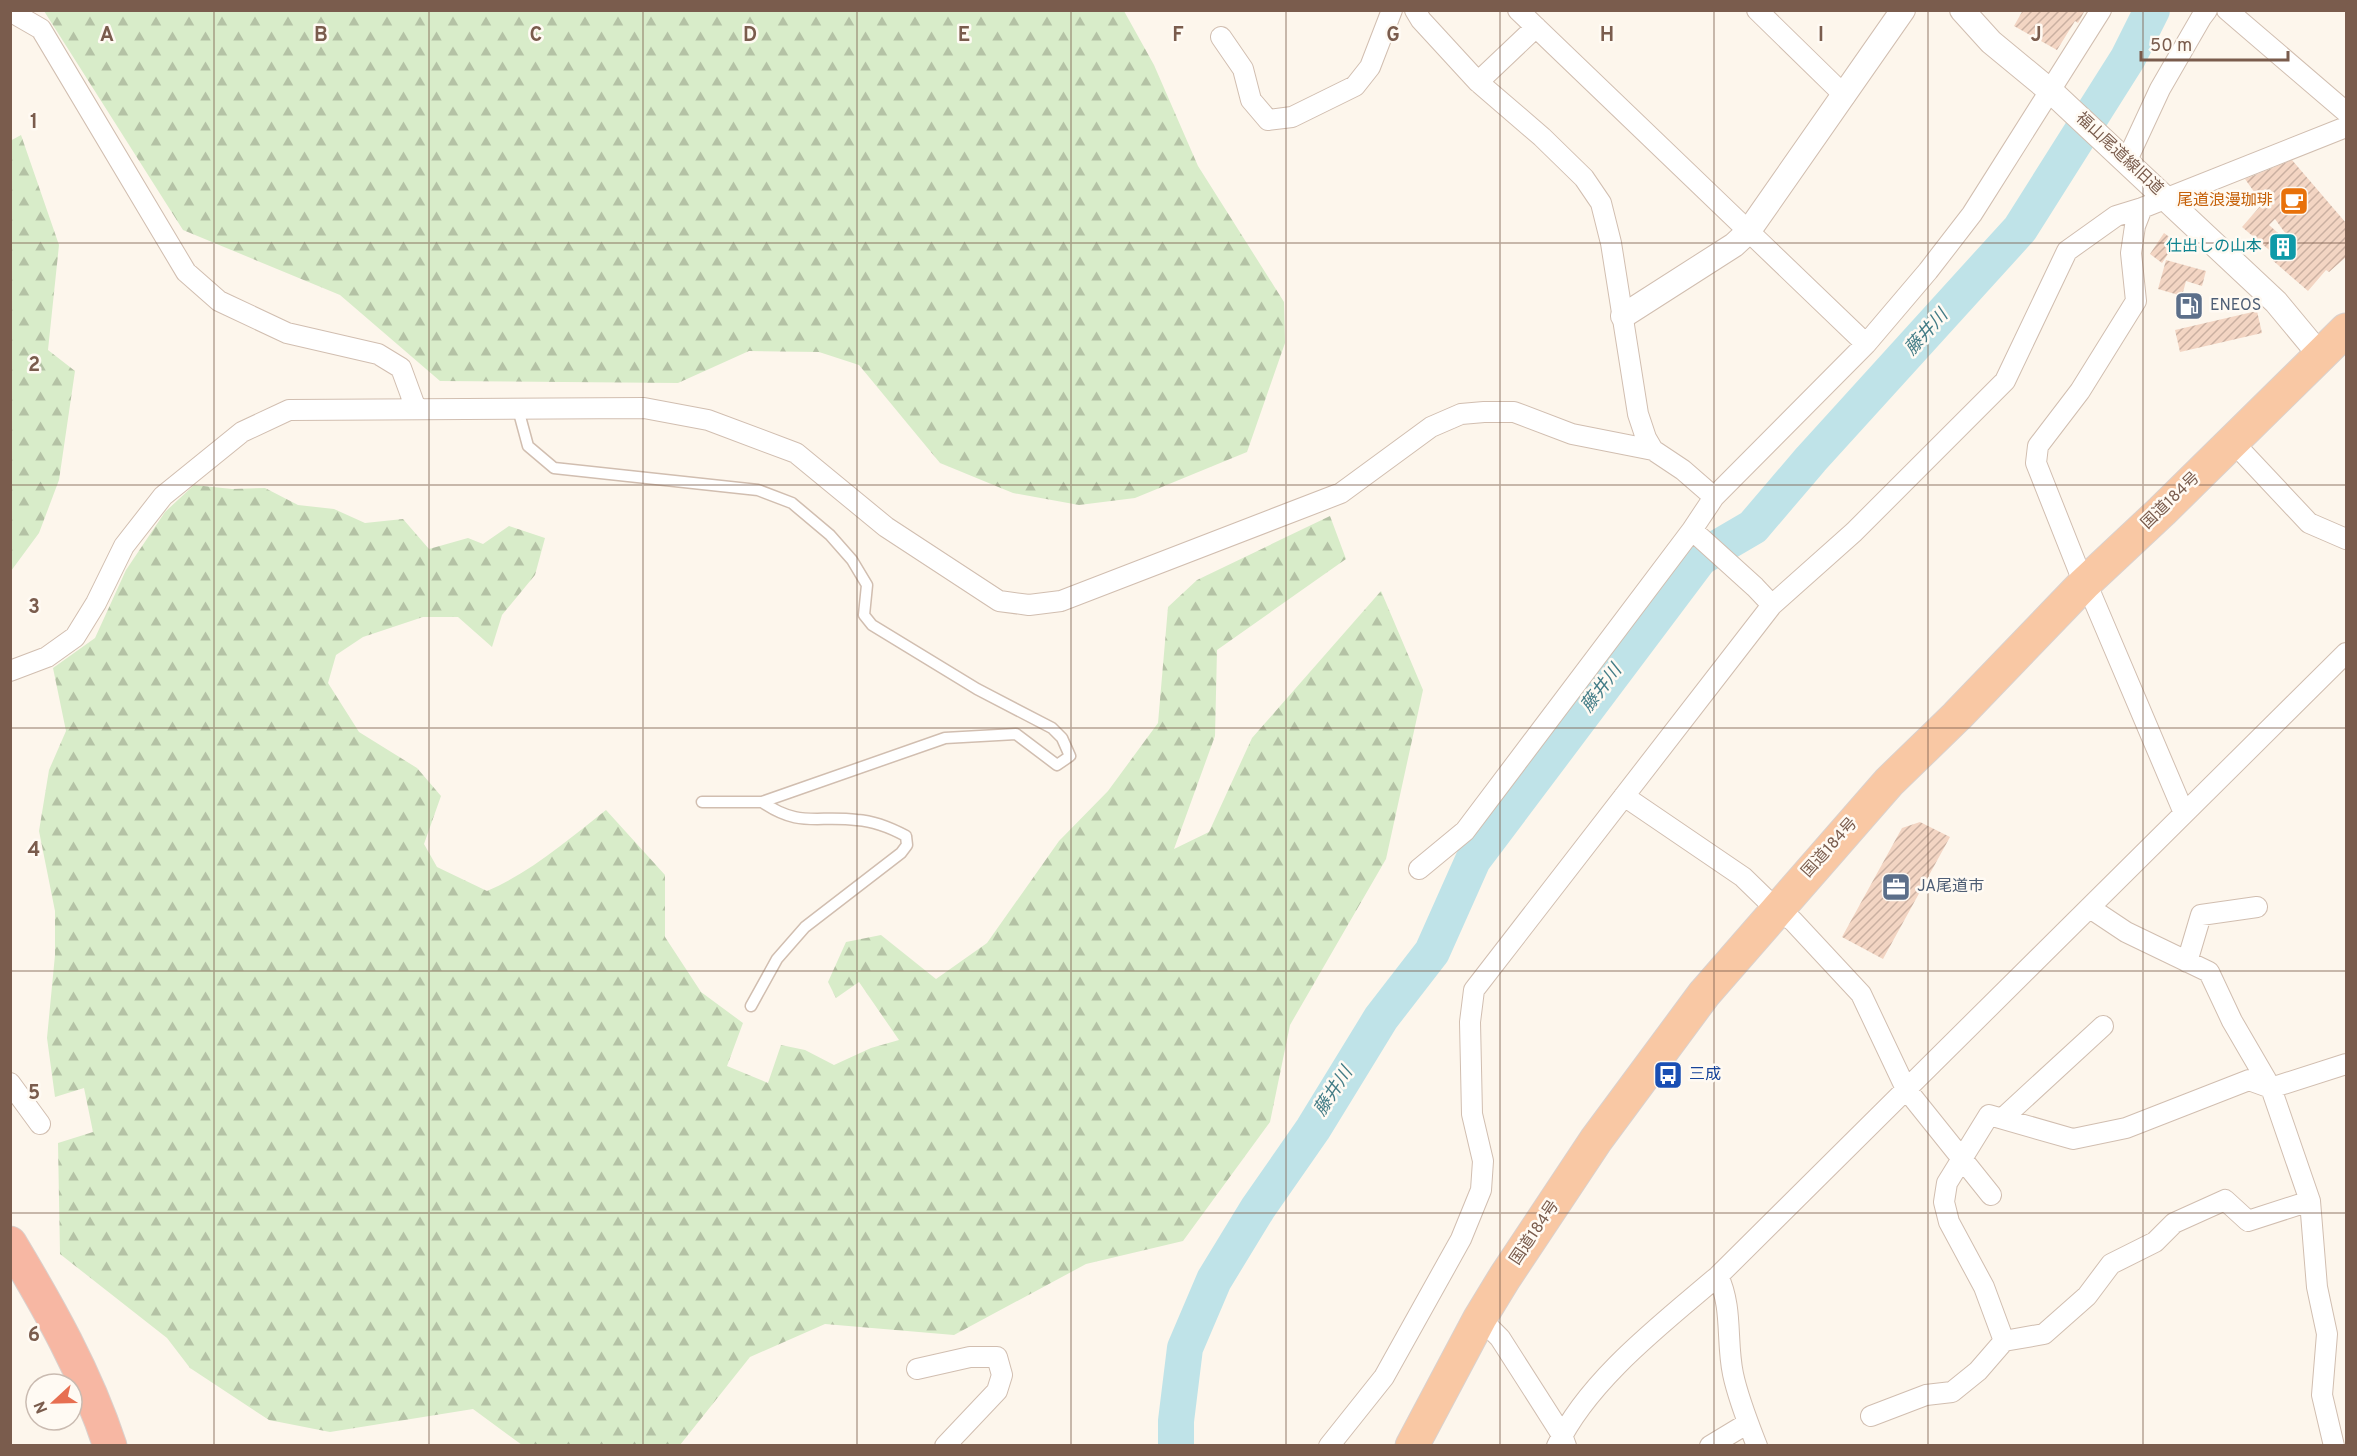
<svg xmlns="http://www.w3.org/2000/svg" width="2357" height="1456" viewBox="0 0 2357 1456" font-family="Overpass,'Noto Sans JP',sans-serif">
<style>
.forest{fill:url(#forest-firs)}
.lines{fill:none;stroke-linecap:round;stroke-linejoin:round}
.river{stroke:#bfe3e8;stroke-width:36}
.building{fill:url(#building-hatch);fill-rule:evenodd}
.service-casing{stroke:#d1beb0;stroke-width:13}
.minor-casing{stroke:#d1beb0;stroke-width:22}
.tertiary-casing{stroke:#d1beb0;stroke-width:26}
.trunk-casing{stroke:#dad1cd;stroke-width:35}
.motorway-casing{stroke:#dad1cd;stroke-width:35}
.service{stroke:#fff;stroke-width:10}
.minor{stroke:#fff;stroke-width:20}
.tertiary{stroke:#fff;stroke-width:24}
.trunk{stroke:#f9c8a4;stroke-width:33}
.motorway{stroke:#f7b7a3;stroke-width:33}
.grid{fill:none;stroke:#7a5c4d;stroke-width:1.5;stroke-opacity:0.55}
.labels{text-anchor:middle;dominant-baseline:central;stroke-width:5;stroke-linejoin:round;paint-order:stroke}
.street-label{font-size:16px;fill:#7a5c4d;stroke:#fffaf3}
.food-label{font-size:16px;fill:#c56008;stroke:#fffaf3;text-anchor:end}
.culture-label{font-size:16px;fill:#0d838f;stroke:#fffaf3;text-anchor:end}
.service-label{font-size:16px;fill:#4e5e75;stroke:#fffaf3;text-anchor:start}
.transit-label{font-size:16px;fill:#164399;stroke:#fffaf3;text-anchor:start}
.water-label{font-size:18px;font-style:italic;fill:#437c86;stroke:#fffaf3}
.grid-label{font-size:20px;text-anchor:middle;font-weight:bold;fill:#7a5c4d;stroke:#fffaf3;stroke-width:5;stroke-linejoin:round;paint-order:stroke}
</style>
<defs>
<pattern id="forest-firs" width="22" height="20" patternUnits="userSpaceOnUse" patternTransform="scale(1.5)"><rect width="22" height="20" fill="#d8ecc9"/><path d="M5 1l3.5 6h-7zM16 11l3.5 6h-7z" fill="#b4c2a5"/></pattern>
<pattern id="building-hatch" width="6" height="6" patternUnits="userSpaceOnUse" patternTransform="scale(1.5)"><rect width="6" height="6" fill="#f3d5c3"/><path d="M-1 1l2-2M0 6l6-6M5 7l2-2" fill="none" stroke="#cab0a1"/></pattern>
</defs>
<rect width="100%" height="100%" fill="#fdf6ec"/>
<!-- forest -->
<path class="forest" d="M44,11h1080l30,54 44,101 86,136 1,41 -38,109 -112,46 -56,7 -66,-12 -73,-30 -81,-98 -40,-13 -70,-1 -71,32 -238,-2 -100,-86 -157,-65z
M21,135l38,110 -11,105 27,21 -16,109 -20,53 -28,38 -1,-430z
M194,485l38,4 33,-1 33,17 36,4 31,14 38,-4 26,30 39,-11 15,6 26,-18 36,12 -10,37 -33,40 -10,32 -34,-30h-35l-60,20 -27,18 -8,28 31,49 58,36 24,28 -17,48 13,23 50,24c44,-19 81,-51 119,-81l59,65v62l36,55 42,31 -16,43 41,17 13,-38 24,5 29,15 37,-17 28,-8 -40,-58 -23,16 -8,-16 18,-40 35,-7 55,44 51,-36 72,-102 49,-50 50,-68 10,-116 29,-27 133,-64 16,43 -129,91 -2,86 -41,113 35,-17 43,-94 129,-147 42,99 -37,169 -96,166 -20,97 -87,119 -97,23 -132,71 -129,-11 -75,33 -70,88h-158l-49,-36 -143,23 -61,-12 -79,-52 -23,-30 -107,-84 -2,-111 35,-11 -9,-44 -29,9 -8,-59 8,-83v-44l-16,-80 10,-61 17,-39 -13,-63 42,-30 31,-68 39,-58z"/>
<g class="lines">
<!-- river -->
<path class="river" d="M1176,1446v-25l9,-73 29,-68 44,-72 55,-79 68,-111 51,-66 41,-92 227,-302 53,-31 58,-68 209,-230 108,-171 24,-48"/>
</g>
<!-- building -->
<path class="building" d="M2023,10h62l-7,13 -3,-2 -18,29 -43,-24z
M2292,160l54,63v34l-17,15 -3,-2 -18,21 -38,-33 4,-4 -32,-27 20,-23 5,6 -22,-31zM2275,219l13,18 -2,3 -17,-15z
M2164,233l12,9 -14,21 -12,-9z
M2166,260l40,11 -4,15 -16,-5 -4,15 -24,-7z
M2257,311l5,22 -82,19 -5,-22z
M1920,822l30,15 -67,122 -41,-22 60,-109z"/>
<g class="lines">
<!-- service casing -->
<g class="service-casing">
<path id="service" d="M518,409l10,37 26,22 204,22 34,13 38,32 22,25 15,25 -3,30 8,10 105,64 75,39 10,10 8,18 -13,9 -41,-31 -71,4 -183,64c38,26 54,13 95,18 17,1 34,8 49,16l1,9 -6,8 -96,74 -28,32 -26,47
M702,802h60"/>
</g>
<!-- minor casing -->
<g class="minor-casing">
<path id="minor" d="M1415,10l6,10 57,62 64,55 42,41 17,25 10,40 27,171 8,24 7,12
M1518,10l348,334
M1757,10l88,86
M2227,10l119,102
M10,14h5l26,15 145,243 33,29 68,32 91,21 23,14 15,41
M1221,37l22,32 8,31 17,20 24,-3 63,-31 15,-19 22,-57
M1478,82l58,-55
M2127,160l33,-71 41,-71 6,-8
M2142,208l-7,18 -4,27 5,48 -56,90 -42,55 -2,17 48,121 7,10 93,219
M2232,441l77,82 37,16
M1692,530l63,57 17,18
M10,671l37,-14 28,-20 21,-34 28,-57 39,-50 79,-64 47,-22 355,-2 64,12 88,33 90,74 113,74 30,4 32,-4 280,-108 90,-66 30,-13 23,-2h30l58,22 81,16 30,20 31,27
M1624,796l119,81 33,32 17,12 68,73 45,95 85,106
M1419,869l46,-38 227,-301 22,-33 152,-153 62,-73 44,-57 129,-204
M2090,908l36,24 83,40 23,49 39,67 39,113 7,86 10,47 -5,61 12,51
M2187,962l14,-47 56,-8
M10,1083l30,41
M2004,1117l99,-91
M1718,1276c15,32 8,65 15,98 5,24 15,49 24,72
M1480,1318l20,20 62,97 4,11
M2004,1341l-20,-54 -35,-65 -5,-20 3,-19 42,-68 84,24 53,-11 123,-48 22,8 75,-24
M917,1369l53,-12h27l5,18 -5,16 -52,55
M1871,1416l55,-21 26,-3 26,-21 26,-30 40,-7 43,-38 24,-32 44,-22 19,-19 51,-23 23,21 62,-20
M1329,1446l55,-69 77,-138 20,-49 2,-29 -11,-47 -2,-92 4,-32 298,-385 82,-73 151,-151 62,-130 49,-35 26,-8 204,-81
M1557,1446c31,-66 106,-123 161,-170l628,-623
M1710,1446l38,-23"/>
</g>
<!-- tertiary casing -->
<g class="tertiary-casing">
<path id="tertiary" d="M1962,10l29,32 63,52 222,208 44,53
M1623,316l111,-71 14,-13 155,-222"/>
</g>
<!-- trunk casing -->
<g class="trunk-casing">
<path id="trunk" d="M1412,1446l68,-128 25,-41 91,-137 108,-146 185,-212 68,-66 127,-132 78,-73 184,-181"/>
</g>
<!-- motorway casing -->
<g class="motorway-casing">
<path id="motorway" d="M10,1243c39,65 76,130 100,203"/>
</g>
<!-- service -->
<use href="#service" class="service"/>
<!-- minor -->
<use href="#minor" class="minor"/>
<!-- tertiary -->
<use href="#tertiary" class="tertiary"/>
<!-- trunk -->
<use href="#trunk" class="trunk"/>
<!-- motorway -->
<use href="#motorway" class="motorway"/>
</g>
<!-- grid -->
<path class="grid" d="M214,10v1436M429,10v1436M643,10v1436M857,10v1436M1071,10v1436M1286,10v1436M1500,10v1436M1714,10v1436M1928,10v1436M2143,10v1436M10,243h2336M10,485h2336M10,728h2336M10,971h2336M10,1213h2336"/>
<!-- icons -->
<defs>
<g id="cafe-square" transform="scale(1.5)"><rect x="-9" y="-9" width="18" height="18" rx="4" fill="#e8710a" stroke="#fffaf3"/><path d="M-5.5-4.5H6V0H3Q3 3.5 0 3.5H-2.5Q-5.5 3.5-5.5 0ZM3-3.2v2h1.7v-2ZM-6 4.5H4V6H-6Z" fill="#fff"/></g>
<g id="building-square" transform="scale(1.5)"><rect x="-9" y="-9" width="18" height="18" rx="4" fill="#0f9aa8" stroke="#fffaf3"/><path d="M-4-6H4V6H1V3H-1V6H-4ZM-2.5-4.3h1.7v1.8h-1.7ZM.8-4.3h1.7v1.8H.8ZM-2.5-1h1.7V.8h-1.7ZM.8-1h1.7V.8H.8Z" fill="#fff"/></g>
<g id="fuel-square" transform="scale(1.5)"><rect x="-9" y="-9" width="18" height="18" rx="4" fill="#5c6f8a" stroke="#fffaf3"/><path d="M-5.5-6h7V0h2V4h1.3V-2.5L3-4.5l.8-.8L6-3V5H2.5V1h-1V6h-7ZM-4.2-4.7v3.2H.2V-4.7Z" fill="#fff"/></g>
<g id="office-square" transform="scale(1.5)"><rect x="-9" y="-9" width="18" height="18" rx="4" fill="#5c6f8a" stroke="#fffaf3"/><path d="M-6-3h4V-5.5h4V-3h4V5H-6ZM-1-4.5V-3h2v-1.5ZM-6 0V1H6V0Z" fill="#fff"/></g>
<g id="bus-square" transform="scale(1.5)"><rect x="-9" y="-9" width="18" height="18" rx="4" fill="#1a4fb4" stroke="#fffaf3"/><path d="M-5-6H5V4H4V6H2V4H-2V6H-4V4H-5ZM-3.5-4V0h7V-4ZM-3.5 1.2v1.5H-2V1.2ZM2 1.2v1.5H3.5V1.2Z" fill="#fff"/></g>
</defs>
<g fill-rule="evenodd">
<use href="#cafe-square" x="2294" y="201"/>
<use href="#building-square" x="2283" y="247"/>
<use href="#fuel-square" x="2189" y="306"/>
<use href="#office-square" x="1896" y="887"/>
<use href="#bus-square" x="1668" y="1075"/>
</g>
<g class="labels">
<!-- street labels -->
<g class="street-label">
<text transform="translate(2119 154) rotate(43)">福山尾道線旧道</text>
<text transform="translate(2171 501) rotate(-44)">国道184号</text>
<text transform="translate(1830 848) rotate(-48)">国道184号</text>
<text transform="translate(1535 1233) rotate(-56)">国道184号</text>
</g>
<!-- food labels -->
<g class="food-label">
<text x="2273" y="201">尾道浪漫珈琲</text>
</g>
<!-- culture labels -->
<g class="culture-label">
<text x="2262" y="247">仕出しの山本</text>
</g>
<!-- service labels -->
<g class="service-label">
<text x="2210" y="306">ENEOS</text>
<text x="1917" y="887">JA尾道市</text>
</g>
<!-- transit labels -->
<g class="transit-label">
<text x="1689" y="1075">三成</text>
</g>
<!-- water labels -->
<g class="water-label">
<text transform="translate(1927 333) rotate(-48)">藤井川</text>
<text transform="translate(1602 689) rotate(-53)">藤井川</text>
<text transform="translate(1334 1092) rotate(-57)">藤井川</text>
</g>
</g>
<g class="grid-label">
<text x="107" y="41">A</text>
<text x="321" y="41">B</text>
<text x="536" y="41">C</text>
<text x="750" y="41">D</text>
<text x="964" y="41">E</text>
<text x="1178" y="41">F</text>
<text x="1393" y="41">G</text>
<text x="1607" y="41">H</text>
<text x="1821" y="41">I</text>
<text x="2036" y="41">J</text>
<text x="34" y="128">1</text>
<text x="34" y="371">2</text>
<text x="34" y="613">3</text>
<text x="34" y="856">4</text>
<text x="34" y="1099">5</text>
<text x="34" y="1341">6</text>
</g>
<!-- border -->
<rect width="2357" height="1456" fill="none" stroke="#7a5c4d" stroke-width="24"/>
<!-- north arrow -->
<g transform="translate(54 1402) rotate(248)"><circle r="28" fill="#fffaf3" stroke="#cabbb1" stroke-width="1.5"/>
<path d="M0-4.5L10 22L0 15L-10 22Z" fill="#e76f51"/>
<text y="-9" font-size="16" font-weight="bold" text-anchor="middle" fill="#7a5c4d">N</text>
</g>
<!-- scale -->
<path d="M2141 51v9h147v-9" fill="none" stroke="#7a5c4d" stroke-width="3"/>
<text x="2150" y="51" font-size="18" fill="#7a5c4d" stroke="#fffaf3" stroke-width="4.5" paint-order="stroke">50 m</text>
</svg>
